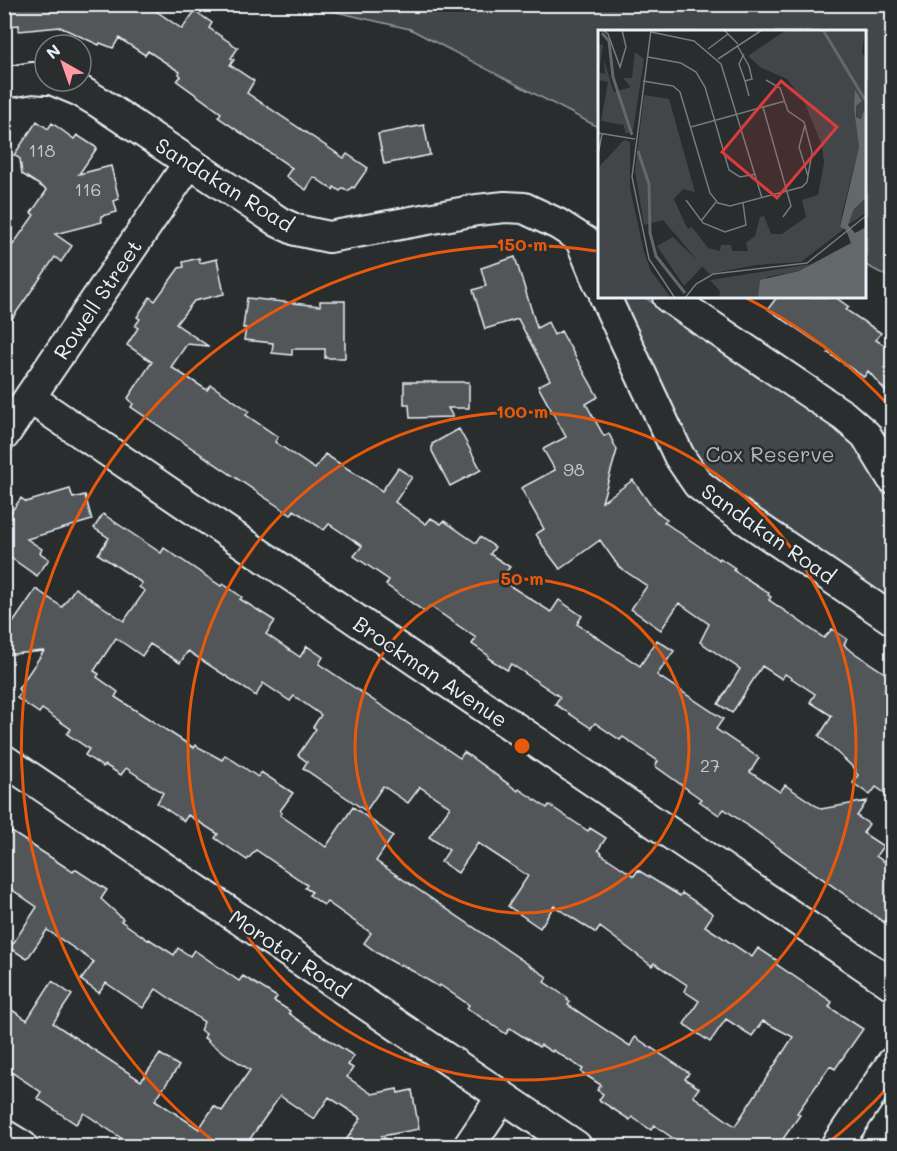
<svg xmlns="http://www.w3.org/2000/svg" width="897" height="1151" viewBox="0 0 897 1151" font-family="Mali,sans-serif">
<style>
.green{fill:#424648;stroke:#959ca0;stroke-width:1.5}
.building{fill:#535759;stroke:#e8f1f8;stroke-width:1.5;fill-rule:evenodd}
.lines{fill:none;stroke-linecap:round;stroke-linejoin:round}
.minor-casing{stroke:#e8f1f8;stroke-width:34}
.minor{stroke:#2a2d2e;stroke-width:30}
.ring{fill:none;stroke:#e8590c;stroke-width:3}
.labels{text-anchor:middle;dominant-baseline:central;stroke-width:5;stroke-linejoin:round;paint-order:stroke}
.number-label{font-size:18px;fill:#c3cad0}
.street-label{font-size:21px;fill:#e8f1f8;stroke:#2a2d2e}
.park-label{font-size:21px;fill:#aeb5ba;stroke:#2a2d2e}
.inset-river{fill:none;stroke:#63686b;stroke-width:3}
.inset-road{fill:none;stroke:#767b7f;stroke-width:1.5}
.view{fill:#d83c3d;fill-opacity:0.15;stroke:#d83c3d;stroke-width:3}
.inset-edge{fill:none;stroke:#e8f1f8;stroke-width:3}
.centre{fill:#e8590c;stroke:#2a2d2e;stroke-width:3}
.ring-label{font-size:18px;text-anchor:middle;font-weight:bold;fill:#e8590c;stroke:#2a2d2e;stroke-width:5;stroke-linejoin:round;paint-order:stroke}
</style>
<rect width="100%" height="100%" fill="#2a2d2e"/>
<filter id="ink" filterUnits="userSpaceOnUse"><feTurbulence type="fractalNoise" baseFrequency=".0167" numOctaves="2"/><feDisplacementMap in="SourceGraphic" scale="12" xChannelSelector="R" yChannelSelector="G"/><feConvolveMatrix kernelMatrix="1 2 1 2 8 2 1 2 1" color-interpolation-filters="sRGB"/></filter>
<g filter="url(#ink)">
<!-- green -->
<path class="green" d="M306,5h586v274l-26,-14v-233h-266v96l-190,-99z
M617,297h27l204,139 12,16 32,57v99l-193,-139z"/>
<!-- building -->
<path class="building" d="M8,4h138l36,25 13,-18 17,12 -3,5 29,20 -7,10 3,2 -4,5 24,16 -7,12 97,65 3,-4 21,14 -14,20 -2,-1 -4,4 -5,-3 -3,3 -6,-4 -1,3 -19,-13 -8,13 -20,-14 6,-8 -74,-51 3,-4 -44,-32 4,-5 -2,-2 1,-2 -32,-21 -3,4 -26,-17 -6,10 -13,-5 -1,2 -39,-18 -41,4v-6l-10,1z
M37,121l11,8 4,-6 22,16 3,-4 20,13 -18,26 32,-8 8,33 -5,2 3,11 -16,4 1,6 -47,12 17,12 -11,16 -6,-5 -51,73v-89l8,5 22,-31 -3,-2 16,-23 -25,-16 -2,-15 -6,-4z
M424,125l6,30 -46,9 -6,-30z
M515,257l22,71 11,-6 6,13 7,-4 37,66 -12,7 18,32 5,-2 8,16 -15,52 31,-22 21,30 13,9 -3,3 55,38 1,-2 15,10 -2,2 36,23 -1,2 3,2 -2,3 55,38 8,-9 15,10 -3,5 3,4 45,30v120l-16,-11 -6,8 -17,-12 5,-8 -3,-3 1,-2 -37,-34 13,-20 -22,-14 5,-8 -30,-20 -3,5 -20,-13 -30,47 -14,-9 22,-35 -40,-27 9,-18 -30,-21 -18,27 -30,-21 16,-23 -28,-19 -19,-27 -40,29 -15,-20 -9,-15 8,-5 -23,-41 34,-18 -12,-21 23,-12 -28,-51 12,-6 -32,-61 -33,10 -12,-39 13,-4 -5,-18z
M199,258l1,5 17,-4 7,35 -30,7 -18,23 32,22 -21,-2 -16,23 36,23 4,-5 38,26 -3,4 32,22 -3,5 40,27 10,-15 57,37 16,-23 14,9 -17,25 31,22 5,-6 10,6 3,-3 32,22 4,-6 15,10 -5,7 20,13 -7,9 6,5 -2,3 44,28 8,-12 23,16 -5,8 63,42 17,-26 17,11 -17,24 66,44 -7,10 43,29 -9,14 30,20 5,-7 36,24 46,-8 -10,15 12,8 -6,9 20,13 -7,10 16,11v61l-168,-119 -5,6 -20,-14 2,-2 -46,-33 3,-5 -35,-24 -3,3 -25,-17 -4,5 -36,-24 5,-7 -49,-33 -4,6 -19,-12 1,-2 -17,-12 4,-6 -46,-32 -5,6 -39,-27 3,-5 -35,-24 8,-10 -33,-22 -5,6 -30,-20 -3,5 -160,-108 2,-3 -5,-6 24,-36 -25,-17 11,-17 -3,-2 5,-7 -3,-2 13,-20 5,4 24,-33 5,-1 -1,-5z
M777,297h58l14,10 -3,3 35,23 -5,7 16,10v48l-24,-27 -4,6 -36,-24 2,-2 -62,-42z
M247,298l73,8v-5h25v57h-20v-9h-33v6l-20,-2 1,-10 -29,-3 2,-12h-3z
M404,382h65v26h-21l5,9 -43,1 -1,-14h-5z
M459,429l22,41 -31,16 -18,-35v-7z
M70,489l3,9 12,-3 7,25 -65,19 15,10 -2,4 9,6 -12,17 -33,-23v-31l17,-24 5,4z
M103,514l58,39 3,-5 57,38 2,-2 19,13 -2,2 35,22 -9,13 34,23 7,-11 16,11 -4,7 141,94 4,-6 54,39 1,-2 28,19 2,-3 39,26 2,-3 16,10 -8,12 4,3 -1,1 33,22 4,-6 42,26 2,-3 23,15 8,6 -8,12 47,31 6,-9 20,13 -2,3 56,38 -3,5 34,22 -28,40 -5,-3 -33,47 3,2 -22,31h-94l-30,-21 -3,5 -19,-13 -2,3 -31,-20 4,-6 -6,-4 4,-5 -20,-13 2,-3 -30,-19 -1,2 -11,-7 -2,2 -29,-19 -4,6 -39,-26 2,-3 -29,-20 -1,2 -38,-23 -1,2 -21,-12 -15,-11 7,-10 -44,-31 -3,3 -15,-10 3,-3 -7,-4 2,-3 -51,-35 -9,10 -32,-22 3,-4 -30,-19 -4,6 -27,-18 6,-10 -37,-25 -5,7 -16,-10 -2,2 -18,-12 4,-6 -22,-15 4,-5 -29,-20 -3,4 -22,-15 4,-6 -3,-3 26,-38 -40,4v-19l32,-47 26,18 13,-19 49,33 21,-30 -6,-4 3,-4 -44,-29 11,-16 -15,-10zM116,638l26,18 8,-12 30,19 8,-12 68,45 7,-13 27,18 4,-5 27,19 -8,12 3,2 -18,26 9,7 -4,6 63,43 17,-25 25,17 12,-16 30,20 -21,30 20,13 -8,12 17,11 20,-30 50,33 -20,30 32,22 14,-22 42,27 4,-6 52,39 2,-3 33,22 -3,6 15,10 -15,23 26,18 16,-23 26,17 11,-15 30,16 -58,89 -42,-30 6,-8 -14,-9 4,-6 -54,-36 -5,9 -62,-41 2,-3 -3,-2 1,-2 -24,-16 3,-5 -171,-116 17,-25 -40,-29 -27,40 -46,-32 2,-2 -2,-2 13,-18 -32,-21 -3,5 -33,-22 -3,5 -27,-15 -1,3 -79,-51 3,-5 -21,-15 2,-3 -5,-3z
M4,827l60,39 9,6 2,-3 32,21 -6,9 22,20 -2,2 27,19 1,-1 25,16 4,-7 12,8 4,-6 45,31 4,-5 34,21 -3,4 16,10 -1,2 9,7 56,36 -6,9 5,3 -6,9 25,17 25,-5 1,4 14,-3 7,39 -37,7 15,10h-55l19,-28 -32,-21 -15,22 -34,-23 -35,50h-112l-49,-33 -8,11 -39,-26 4,-6 -37,-25v-62l23,15 25,-39 20,14 -19,28 88,58 19,-27 19,12 -24,34 44,29 15,-23 8,5 28,-41 -42,-28 1,-1 -5,-3 2,-4 -6,-4 4,-8 -48,-33 -13,19 -37,-25 -7,10 -18,-13 13,-18 -47,-32 -20,29 -17,-11 27,-41 -33,-23z"/>
<g class="lines">
<!-- minor casing -->
<g class="minor-casing">
<path id="minor" d="M56,81l24,10 17,10 182,121 17,8 33,7 148,-27 28,-3 19,1 34,16 42,27
M4,83l28,-5 13,1
M580,238l20,48
M605,297l74,159 19,28 30,23 164,112
M668,297l176,119 22,19 26,43
M30,398l862,586
M4,435l185,-272
M4,760l572,386
M4,1135l18,11
M469,1146l33,-49
M836,1146l56,-83"/>
</g>
<!-- minor -->
<use href="#minor" class="minor"/>
</g>
</g>
<!-- distance rings -->
<g class="ring">
<circle cx="522" cy="746" r="167"/>
<circle cx="522" cy="746" r="334"/>
<path d="M891 1084A501 501 0 0 1 824 1146M220 1146A501 501 0 0 1 596 251M746 298A501 501 0 0 1 891 408"/>
</g>
<g class="labels">
<!-- number labels -->
<g class="number-label">
<text x="42" y="150">118</text>
<text x="88" y="189">116</text>
<text x="574" y="469">98</text>
<text x="710" y="765">27</text>
</g>
<!-- street labels -->
<g class="street-label">
<text transform="translate(225 184) rotate(32)">Sandakan Road</text>
<text transform="translate(97 299) rotate(-56)">Rowell Street</text>
<text transform="translate(769 533) rotate(35)">Sandakan Road</text>
<text transform="translate(431 671) rotate(34)">Brockman Avenue</text>
<text transform="translate(290 953) rotate(34)">Morotai Road</text>
</g>
<!-- park labels -->
<g class="park-label">
<text x="770" y="453">Cox Reserve</text>
</g>
</g>
<!-- overview -->
<g transform="translate(598 30)">
<rect width="268" height="268" fill="#2a2d2e"/>
<path d="M188,0h79l-3,23 4,5v56l-1,-2 -7,9 -2,-8 3,34 -17,67 -2,13 4,2 -43,33 -45,3 -47,9 -46,-54 -19,5 -9,-54 9,-76 25,4 26,93 -12,-3 -9,10 12,27 2,3 4,-2 16,21 12,3 1,-6h10l1,6h16l-2,-8 9,-7 5,-19 4,-1 7,18h11l24,-17 -4,-17 16,-5 6,-32 -2,-18 -17,-41 -18,-25 -27,-12 -12,-11zM0,14l5,1 -4,27 6,2 -1,-14 20,65 -23,-4 7,-39 -10,-2zM37,22l9,7 -11,71 -7,4 -12,-42 17,-5 -8,-9h9zM26,110l6,2v46l14,64 7,19 20,27h-73v-130zM268,168v15l-18,12 6,-16zM75,207l30,29 -19,20 -27,-40zM213,234l-12,7 -32,6 -9,21 -39,-1 1,-6 -10,-11z" fill="#424648"/>
<path d="M257,60l7,11 -6,5v11l5,2 2,-7 3,2v84l-12,11 -6,16 7,8 11,-6v71h-108l2,-18 39,-9 52,-28 -5,-13 -6,-3 19,-80 -5,-39z" fill="#63686b"/>
<path class="inset-river" d="M225,0l44,73M4,3l7,8 4,36 19,58M40,121l11,33 1,49 6,23 29,37"/>
<path class="inset-road" d="M5,0l5,4 12,33 6,-20 -4,-17M53,0l-19,147 17,82 26,39M126,0l14,14M53,2l43,9 27,23 41,134M139,15l12,21 3,13 -7,2 4,15M110,19l20,-15M146,24l-5,10 6,17M50,27l33,6 15,9 9,15 24,83 11,7 16,-3M120,29l44,-29M45,51l30,5 7,6 30,101 8,10 12,3 72,-19 5,-5 5,-30 -8,-30 -16,-11 -8,-23 -14,-8M165,77l28,99 -8,11M207,95l-6,22 9,29M93,97l94,-26M0,103l37,6M0,125l4,-21M88,170l17,23 22,9 21,-7 -3,-22M103,191l15,-19M87,268l11,-14 17,-10 94,-11 60,-48"/>
<path class="view" d="M183,51l56,46 -60,71 -55,-46z"/>
<rect width="268" height="268" class="inset-edge"/>
</g>
<circle cx="522" cy="746" r="9" class="centre"/>
<g class="ring-label">
<text x="522" y="251">150 m</text>
<text x="522" y="418">100 m</text>
<text x="522" y="585">50 m</text>
</g>
<!-- margin -->
<rect width="897" height="1151" fill="none" stroke="#2a2d2e" stroke-width="24"/>
<rect x="12" y="12" width="873" height="1127" fill="none" stroke="#e8f1f8" stroke-width="2" filter="url(#ink)"/>
<!-- north arrow -->
<g transform="translate(63 63) rotate(320)"><circle r="28" fill="#2a2d2e" stroke="#767b7f" stroke-width="1.5"/>
<path d="M0-4.5L10 22L0 15L-10 22Z" fill="#ff9aa2"/>
<text y="-9" font-size="16" font-weight="bold" text-anchor="middle" fill="#e8f1f8">N</text>
</g>
</svg>
